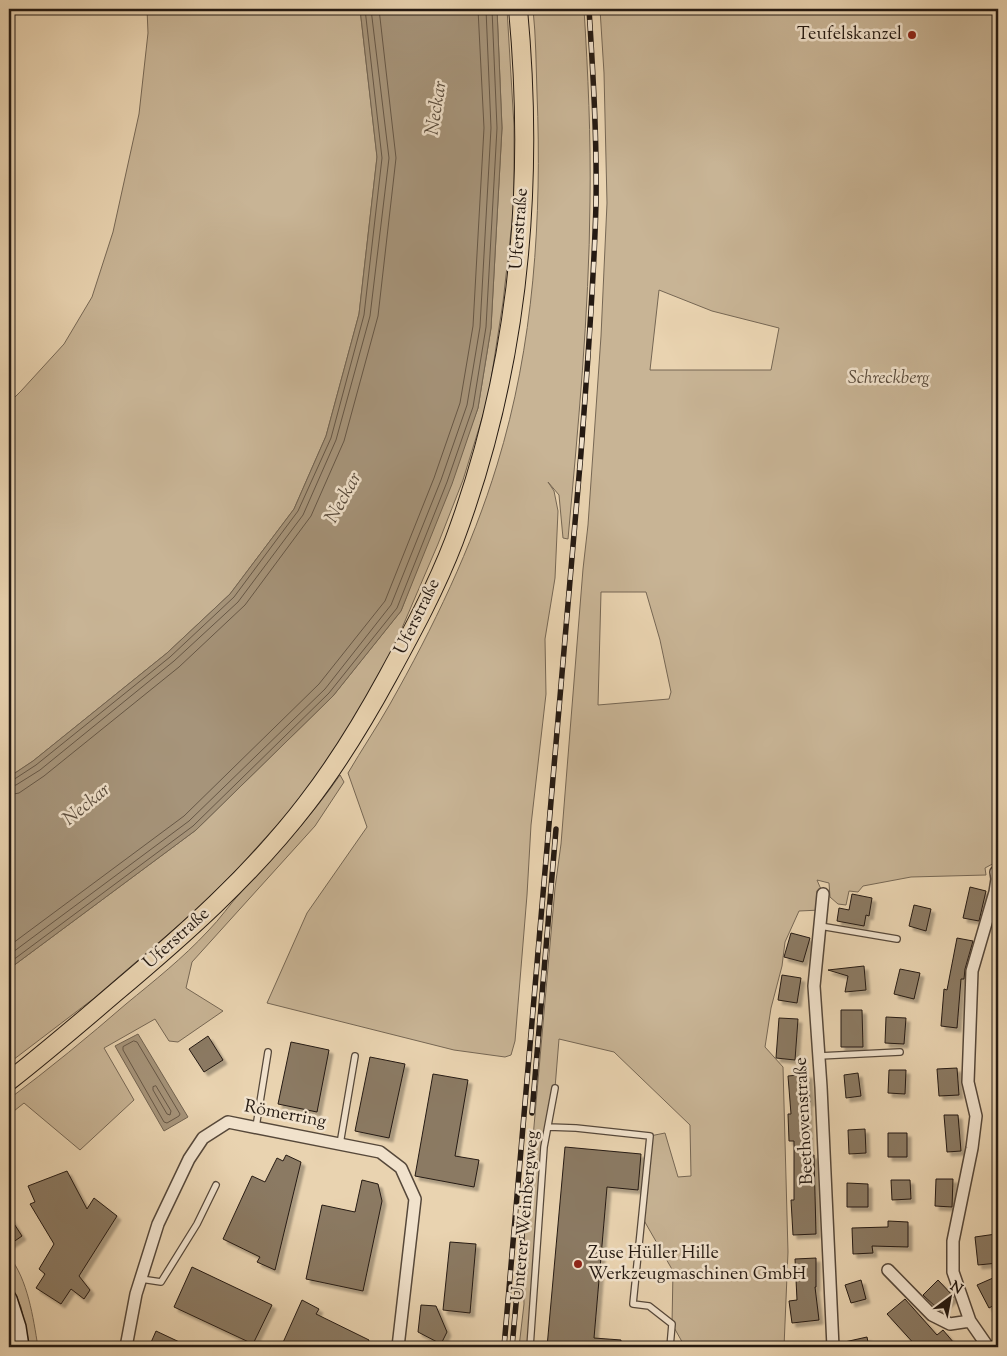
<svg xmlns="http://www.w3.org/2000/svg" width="1007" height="1356" viewBox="0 0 1007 1356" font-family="'Sorts Mill Goudy',serif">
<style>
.green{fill:#c8b495;stroke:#766754;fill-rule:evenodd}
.water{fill:#a6947a;stroke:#726350}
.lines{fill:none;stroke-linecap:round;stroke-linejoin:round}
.shore{stroke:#665746;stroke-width:1}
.building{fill:#8b7a64;stroke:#251a12;filter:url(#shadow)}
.lane-casing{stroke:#56483a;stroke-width:8}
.street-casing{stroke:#56483a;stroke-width:14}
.secondary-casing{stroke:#251a12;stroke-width:18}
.primary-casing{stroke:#251a12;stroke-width:20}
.lane{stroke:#f1e2cc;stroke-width:5.5}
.street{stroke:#f1e2cc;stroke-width:11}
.secondary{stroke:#f1e2cc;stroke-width:15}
.primary{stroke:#e9d3b0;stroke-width:18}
.rail-casing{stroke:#251a12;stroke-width:5.5}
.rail{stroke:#f1e2cc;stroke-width:4;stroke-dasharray:11;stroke-linecap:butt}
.poi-dot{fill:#8f2418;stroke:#f1e2cc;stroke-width:2}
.labels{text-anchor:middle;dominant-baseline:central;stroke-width:5;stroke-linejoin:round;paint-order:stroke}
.poi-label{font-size:18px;fill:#251a12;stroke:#f1e2cc;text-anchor:end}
.street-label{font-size:18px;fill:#251a12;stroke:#f1e2cc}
.park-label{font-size:18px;font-style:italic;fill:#564839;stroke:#f1e2cc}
.water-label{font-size:19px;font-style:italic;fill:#594b3c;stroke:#f1e2cc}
</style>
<defs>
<filter id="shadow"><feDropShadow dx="4" dy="4" stdDeviation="1" flood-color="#0004"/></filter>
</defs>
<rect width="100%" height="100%" fill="#e9d3b0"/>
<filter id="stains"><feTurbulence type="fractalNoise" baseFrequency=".004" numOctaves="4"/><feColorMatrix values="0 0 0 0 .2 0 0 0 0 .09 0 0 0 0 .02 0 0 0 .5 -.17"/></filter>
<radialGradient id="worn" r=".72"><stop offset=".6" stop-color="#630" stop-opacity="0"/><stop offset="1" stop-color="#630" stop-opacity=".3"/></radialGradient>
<!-- green -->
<path class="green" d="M147,9h213l17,148 -18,157 -33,122 -32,73 -64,85 -63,59 -134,108 -24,16v-374l12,-12 43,-47 28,-47 21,-65 26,-118 9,-81z
M497,9h10l7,117v79l-11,97 -15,97 -25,81 -25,64 -42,98 -17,35 -34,61 -51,68 -54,60 -45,45 -102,88 -84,64v-94l187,-139 137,-134 68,-85 77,-203 13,-80 11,-200z
M533,9h51c4,64 7,129 6,193 -1,113 -12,225 -22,337l-5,-1 -4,-43 -11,-13 6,9 4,20 -3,67 -10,61 1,55 -15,131 -4,70 -12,146 -4,14 -6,2 -51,-7 -187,-47 40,-90 60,-86 -19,-54c14,-24 29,-46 42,-69 43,-76 82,-157 107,-239 37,-120 45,-247 40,-372 -1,-28 -1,-56 -4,-84z
M600,9h398v852l-13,7 1,7 -75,2 -48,9 -5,6 -9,-1 -3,14 -8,-1 -8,-7 -1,-14 -12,-3 6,14 -2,16 -22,1 -14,31 -3,24 -11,42 -6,39 18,20 5,185 -4,95h-99l-13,-23 1,-53 -31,-54 8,-81 15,-3 13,44 13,-1 -1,-51 -76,-73 -55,-13 -4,49 -11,59 -14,200h-11l5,-43 -1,-53 32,-363 6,-44 22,-275 5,-44 13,-189 6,-133 -3,-130zM659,290l53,21 67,17 -8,42h-121zM601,592h45l14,48 11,52 -2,7 -71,6z
M340,775l4,7 -29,44 -123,136 -6,26 37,23 -45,31 -9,-1 -14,-22 -51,29 30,52 -54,50 -56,-47 -15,12v-16c40,-30 79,-62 117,-95 28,-23 57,-46 82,-73 12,-12 22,-27 34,-40 35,-37 69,-74 98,-116z
M9,1256c19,24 24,61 29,91h-8l-9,-40 -12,-29z"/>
<!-- water -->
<path class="water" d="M360,9h137l5,119 -11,200 -13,80 -26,76 -51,127 -68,85 -137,134 -187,139v-192l24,-16 134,-108 63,-59 64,-85 32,-73 33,-122 18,-157z
M138,1034l50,83 -24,14 -49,-85z"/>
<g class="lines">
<!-- shore -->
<path class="shore" d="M9,781l4,-1 23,-15 134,-108 64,-60 64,-86 33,-73 33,-123 18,-157 -17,-149
M9,787l7,-2 24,-15 134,-109 64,-59 65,-87 33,-75 34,-124 19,-158 -18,-149
M9,795l10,-2 25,-17 135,-109 66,-62 66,-89 33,-75 34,-125 18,-158 -17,-149
M9,946l175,-130 135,-132 66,-83 49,-123 26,-75 13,-77 11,-198 -6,-119
M9,955l180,-134 136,-132 66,-84 50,-125 26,-75 13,-78 11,-199 -5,-119
M9,963l184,-137 136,-133 68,-85 50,-126 26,-75 13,-80 11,-199 -5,-119
M134,1041l3,1 43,72 -1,2 -12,7 -3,-1 -41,-72v-3z
M156,1086l15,25 -1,4 -3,-1 -14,-24v-3z"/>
</g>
<!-- building -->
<path class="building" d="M970,887l16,4 -7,30 -16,-3z
M852,894l20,4 -3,18 -3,-1 -2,11 -27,-5 2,-13 10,2z
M914,905l17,4 -5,22 -17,-5z
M791,933l19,5 -7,24 -19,-5z
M957,938l16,3 -8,28 -1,10h-3l-4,49 -16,-2 3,-37 3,1z
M864,966l2,24 -21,2 3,-16 -20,-6z
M900,969l20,4 -6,26 -20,-5z
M782,975l19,3 -4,25 -19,-3z
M841,1010h21l1,37h-22z
M886,1017l20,1 -2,26 -19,-1z
M779,1018l19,1 -3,41 -19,-2z
M208,1036l15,24 -19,12 -15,-23z
M291,1042l38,8 -12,62 -39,-8z
M370,1057l35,7 -16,74 -34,-7z
M957,1068l2,27 -20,1 -2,-27z
M889,1070h17l-1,24 -17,-1z
M858,1073l3,23 -15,2 -2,-23z
M433,1074l35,6 -13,76 24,4 -5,27 -59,-11z
M808,1074l2,28h-2l2,53h4l2,79 -23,1 -2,-35h3v-59h-5l-1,-27h3l-3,-38z
M944,1115h14l3,36 -14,1z
M865,1129l1,24 -17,1 -1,-24z
M888,1133h19v24h-19z
M565,1147l76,7 -3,36 -31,-3 -13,151 27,2v7h-74z
M286,1155l15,7 -26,108 -18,-8 3,-5 -37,-18 29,-63 13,6 12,-24 6,3z
M67,1171l20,38 7,-11 23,18 -38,60 11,14 -6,9 -13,-10 -10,15 -25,-16 9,-14 -6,-5 15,-25 -24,-40 5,-2 -7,-16z
M936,1179h17l-1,28 -17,-1z
M362,1180l16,4 4,17 -19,90 -57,-12 16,-74 33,7z
M891,1180h19l1,19 -19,1z
M847,1183l21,1v23h-21z
M9,1216l13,20 -13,9z
M888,1221l20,1v25l-36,-1 1,7 -20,1 -1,-26 36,-1z
M996,1234l2,29 -20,2 -3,-28z
M450,1242l26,2 -6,69 -27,-3z
M816,1258v29h-1l4,33 -27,3 -3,-22 8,-1 -2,-41z
M192,1267l80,38 -19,39 -79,-37z
M993,1278l5,10v15l-9,5 -12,-23z
M861,1280l5,19 -15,4 -6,-18z
M938,1280l16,17 -14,14 -17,-16z
M905,1299l32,36 6,-5 11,13 -5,4h-32l-30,-33z
M302,1300l17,9 -3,5 53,26 -3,7h-85z
M421,1305l15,1 11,26 -6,12 -23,-12z
M156,1331l34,16h-41z
M867,1337l2,10h-29v-4z"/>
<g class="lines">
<!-- lane casing -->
<g class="lane-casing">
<path id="lane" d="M820,926l77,13
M819,1056l81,-4
M256,1127l12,-75
M548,1127l28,1 74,8 -17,168 16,2 23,18 -2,23
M340,1144l15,-88
M141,1279l20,3 36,-58 19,-39
M530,1347l14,-200 11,-59"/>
</g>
<!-- street casing -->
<g class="street-casing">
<path id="street" d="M823,894l-9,92 7,101 12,260
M888,1270l44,45 18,9 20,-3
M126,1347l10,-53 22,-70 31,-65 14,-21 25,-16 152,30 21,16 14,31 -17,148
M988,1347l-18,-26 -17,-49v-31l19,-93 4,-32 -8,-34 4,-111 23,-79 2,-13 -1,-7"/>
</g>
<!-- secondary casing -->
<g class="secondary-casing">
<path id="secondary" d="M9,1299l9,28 3,20"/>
</g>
<!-- primary casing -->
<g class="primary-casing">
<path id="primary" d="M9,1081c36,-28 71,-58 106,-88 69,-58 137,-118 192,-190 31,-40 57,-83 81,-127 24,-44 48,-88 66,-135 64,-171 81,-352 64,-532"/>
</g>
<!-- lane -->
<use href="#lane" class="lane"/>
<!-- street -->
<use href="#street" class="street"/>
<!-- secondary -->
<use href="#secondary" class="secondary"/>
<!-- primary -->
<use href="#primary" class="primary"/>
<!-- rail casing -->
<g class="rail-casing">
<path id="rail" d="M532,1113l24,-284
M504,1347l77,-894c6,-83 13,-167 15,-250 1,-65 -3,-130 -7,-194
M512,1347l9,-97 5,-70"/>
</g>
<!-- rail -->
<use href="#rail" class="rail"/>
</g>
<!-- markers -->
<g class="poi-dot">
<circle cx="912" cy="35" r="5"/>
<circle cx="578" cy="1264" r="5"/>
</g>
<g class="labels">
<!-- poi labels -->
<g class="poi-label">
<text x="902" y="35">Teufelskanzel</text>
<text x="588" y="1254" text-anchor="start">Zuse Hüller Hille<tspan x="588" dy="21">Werkzeugmaschinen GmbH</tspan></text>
</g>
<!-- street labels -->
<g class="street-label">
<text transform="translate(520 229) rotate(-86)">Uferstraße</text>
<text transform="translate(418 617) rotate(-64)">Uferstraße</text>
<text transform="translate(177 939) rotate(-42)">Uferstraße</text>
<text transform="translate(285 1115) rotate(11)">Römerring</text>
<text transform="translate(805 1121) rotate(-93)">Beethovenstraße</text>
<text transform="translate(526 1216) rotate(-85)">Unterer Weinbergweg</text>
</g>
<!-- park labels -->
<g class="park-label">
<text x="889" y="379">Schreckberg</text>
</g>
<!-- water labels -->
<g class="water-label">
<text transform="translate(437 108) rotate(-81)">Neckar</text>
<text transform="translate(344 498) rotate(-61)">Neckar</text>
<text transform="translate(87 805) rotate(-39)">Neckar</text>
</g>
</g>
<!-- margin -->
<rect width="1007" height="1356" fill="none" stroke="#e9d3b0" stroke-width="30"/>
<rect x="10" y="10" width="987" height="1336" fill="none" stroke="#251a12" stroke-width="2.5"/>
<rect x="15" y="15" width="977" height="1326" fill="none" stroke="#251a12"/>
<!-- north arrow -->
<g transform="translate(950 1298) rotate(32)" stroke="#f1e2cc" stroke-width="4" paint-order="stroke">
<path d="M0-4L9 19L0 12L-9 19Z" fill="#251a12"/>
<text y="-8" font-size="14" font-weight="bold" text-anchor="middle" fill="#251a12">N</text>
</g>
<rect width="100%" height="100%" filter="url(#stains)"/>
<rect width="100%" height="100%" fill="url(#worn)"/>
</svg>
